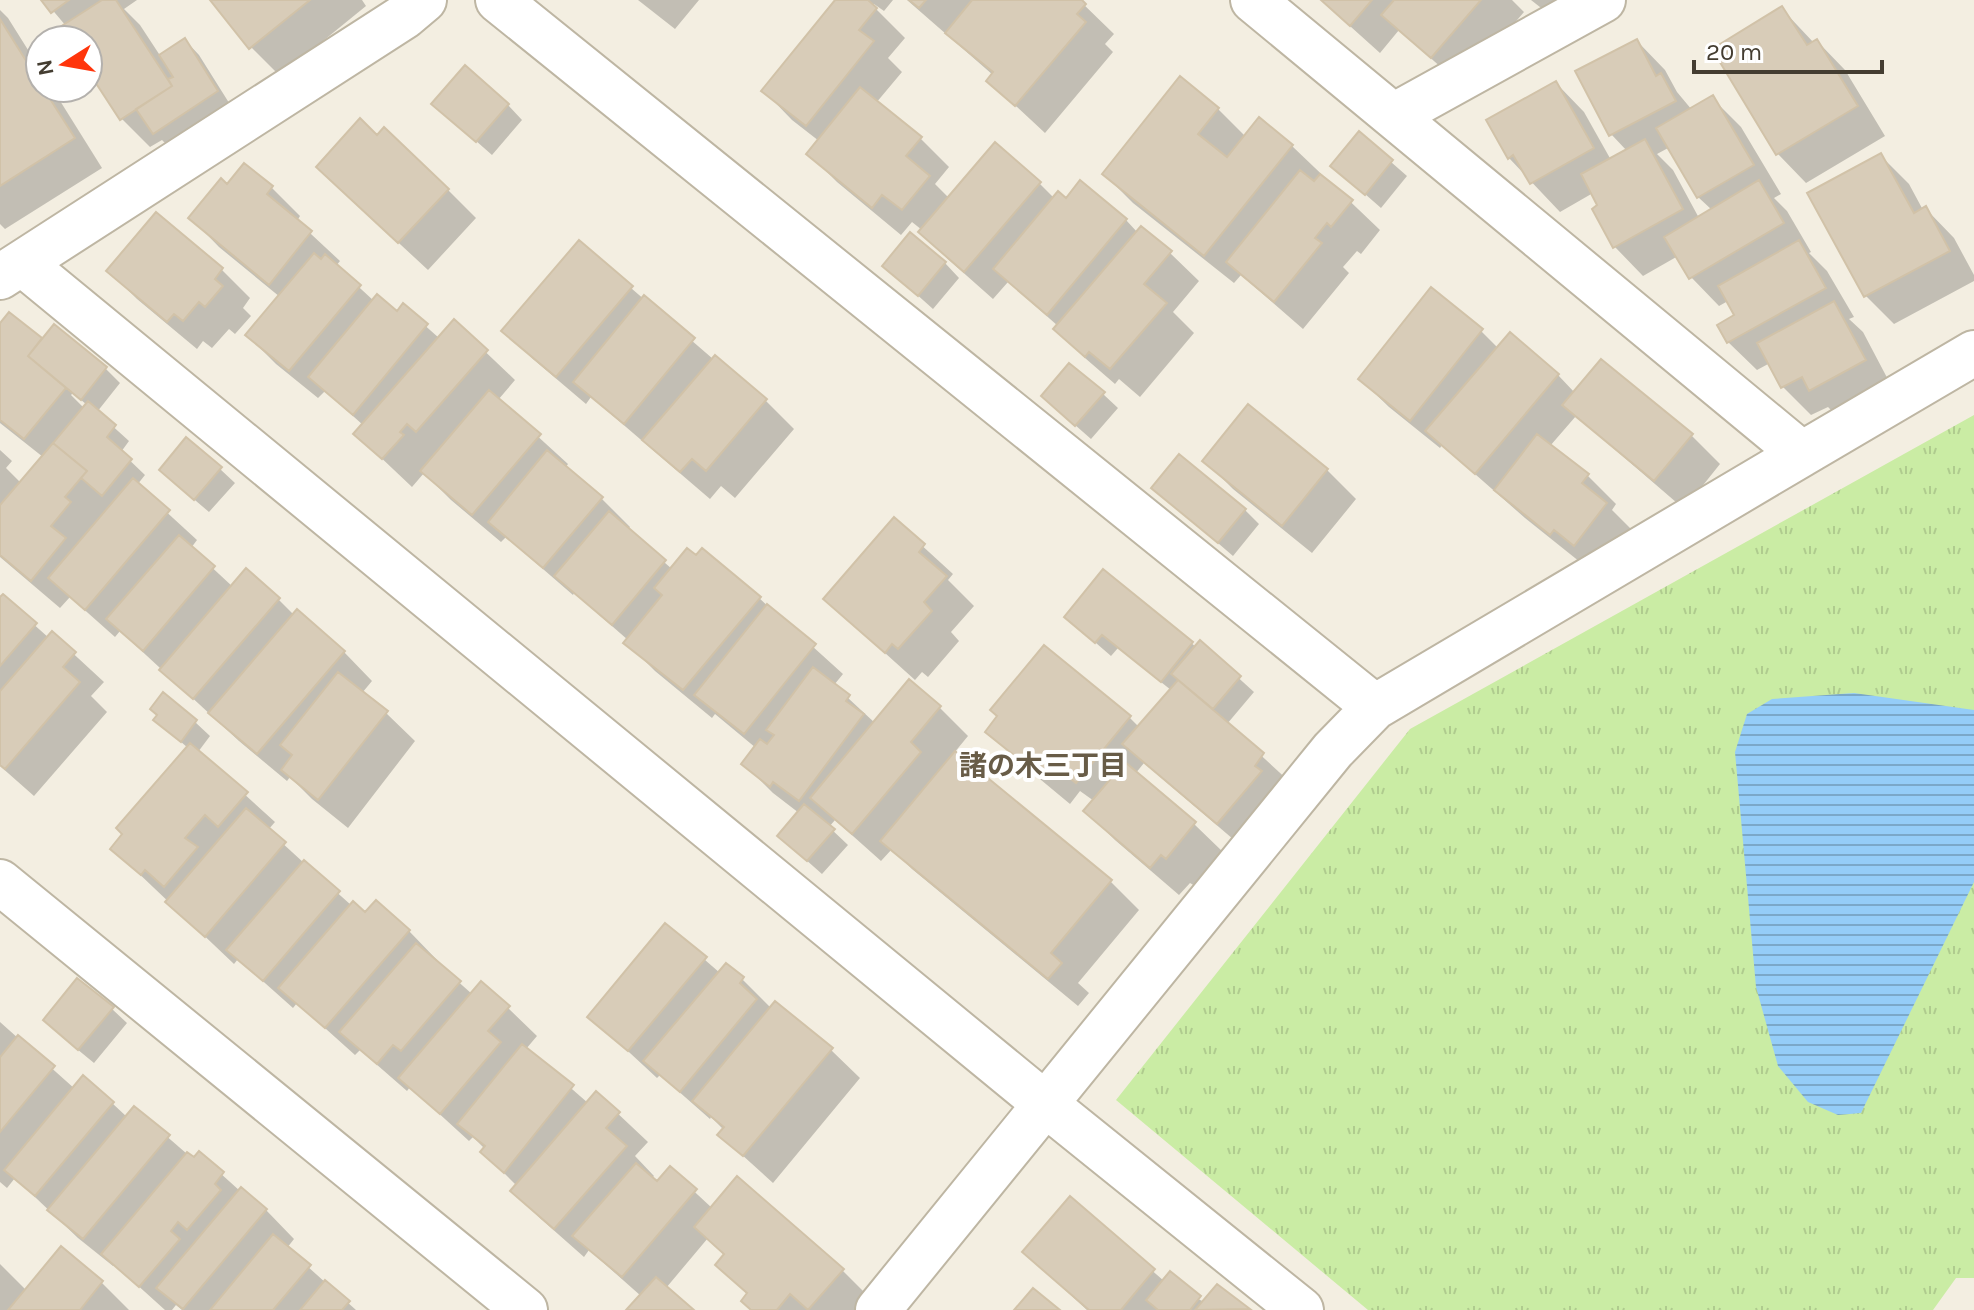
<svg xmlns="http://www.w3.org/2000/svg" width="1974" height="1310" viewBox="0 0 1974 1310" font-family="Karla,'Noto Sans JP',sans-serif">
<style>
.park{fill:url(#park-tufts)}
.water{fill:url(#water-rules)}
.shadow{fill:#0003;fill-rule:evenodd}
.building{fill:#d8ccb8;stroke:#d1c2a8;stroke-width:2}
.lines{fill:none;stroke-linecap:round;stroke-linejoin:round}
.minor-casing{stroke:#beb6a3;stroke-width:48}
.minor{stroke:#fff;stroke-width:44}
.labels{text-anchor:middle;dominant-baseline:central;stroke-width:8;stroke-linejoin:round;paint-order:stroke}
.neighbourhood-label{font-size:28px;font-weight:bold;fill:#685c47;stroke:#fff}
</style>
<defs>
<pattern id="park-tufts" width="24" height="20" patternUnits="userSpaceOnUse" patternTransform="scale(2)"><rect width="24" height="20" fill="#caeca4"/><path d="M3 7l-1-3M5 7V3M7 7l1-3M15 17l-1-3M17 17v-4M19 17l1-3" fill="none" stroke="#afcb8e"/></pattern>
<pattern id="water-rules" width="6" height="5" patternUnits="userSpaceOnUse" patternTransform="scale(2)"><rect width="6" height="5" fill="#95cdf8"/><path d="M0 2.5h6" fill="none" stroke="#7ba8c9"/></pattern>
</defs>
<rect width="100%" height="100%" fill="#f3eee1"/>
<!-- park -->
<path class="park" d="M1974,415v863h-18l-23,32h-565l-252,-210 294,-371z"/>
<!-- water -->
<path class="water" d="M1854,693l120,17v172l-113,231 -23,2 -30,-13 -30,-36 -22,-79 -21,-235 12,-38 25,-15z"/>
<!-- shadow -->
<path class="shadow" d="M44,0h93l-13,9 16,16 21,32 24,-17 14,15 32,51 -62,41 -7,-7 -12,7 -28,-28 -34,-52v-27h-18l-4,-14z
M213,0h149l4,6 -86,70 -29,-29z
M638,0h61l-24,29z
M838,0h55l-9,11 -10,-7 -1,2 32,32 -17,20 14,14 -26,31 44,35 29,29 -14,17 14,14 90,-15 16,16 71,21 12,13 32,20 29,28 -26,31 21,21 -54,64 -21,-18 -4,5 -30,-26 -29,-29 2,-3 -50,-44 -15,17 -44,-39 -29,-28 2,-2 -10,-8 -11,13 -64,-53 -28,-28 10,-13 -27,-21 -28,-29z
M907,0h172l35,34 -9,10 8,8 -68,81 -56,-52 4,-6z
M1321,0h191l12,12 -63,73 -62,-55 -19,23z
M1531,0h23l-9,11z
M1782,9l32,34 3,-2 28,29 40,66 -79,47 -28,-29 -63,-105z
M0,10l8,8 32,51v19h12l50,80 -97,61 -5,-5z
M1637,41l28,29 12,22 15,18 20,-12 29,29 40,67 -7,4 13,13 24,41 -2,1 18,18 27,46 -5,2 14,13 30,57 -53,30 -12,-12 -17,8 -28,-28 -13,-24 -13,7 -29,-28 9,-26 -9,-15 -9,5 -28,-29 -13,-21 -35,20 -28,-29 -22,-54 -33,19 -51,-54 47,-75 28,29 27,48 16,-9 -16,-17zM1670,147l28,50 14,13 -13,8 -26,-48 -16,-16z
M434,104l74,1 14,15 -30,35z
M1218,109l28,28 46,9 88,84 -19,24 -4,-3 -14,16 6,6 -46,56 -62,-54 -7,8 -101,-80 -29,-29z
M1359,134l48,42 -26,32 -48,-42z
M377,137l71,53 28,28 -48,52 -81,-75z
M1880,155l29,29 14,26 3,-1 28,29 20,37v6l-80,43 -28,-28z
M227,187l45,1 28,28 -3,5 43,40 -4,5 38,35 23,13 6,-8 36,32 15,-16 61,58 -17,20 70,64 -3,4 36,30 29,29 -3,3 45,39 87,29 84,76 -9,11 41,38 35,-41 30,26 28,28 -14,17 156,128 29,29 -61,73 11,10 -11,13 -166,-137 -20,-20 -11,12 -46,-41 -6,7 19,18 -26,29 -43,-38 20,-23 -26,-20 -29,-29 12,-16 -41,-34 -3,4 -57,-47 -29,-29 2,-2 -54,-47 -1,2 -67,-58 -5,5 -50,-42 -27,-27 -12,14 -56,-53 7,-9 -38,-34 -7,7 -42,-34 -29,-29 33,-38 -61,-50 -28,-29z
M156,214l66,56 28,28 -7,10 8,8 -16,18 -6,-5 -17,19 -9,-7 -6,8 -60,-50 -28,-28z
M945,263l14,15 -26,31 -48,-43z
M631,288l82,71 52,41 29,29 -59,69 -14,-12 -11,13 -119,-102 -5,7 -53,-45 -29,-28z
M9,314l33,28 63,26 15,15 -23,29 32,29 -8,11 24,23 -8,10 60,55 -6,8 42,39 45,12 16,16 50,37 28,29 -10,12 24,20 29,28 -67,87 -36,-29 -22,-22 -3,4 -48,-40 -119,-110 -5,6 -45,-40 -10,11 -60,-51v-107l12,11 -6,7 15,15 22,-26 -43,-34v-97zM73,393l14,12 -3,3 -13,-13z
M1481,331l17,17 60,27 17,18 116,42 29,29 -36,45 -108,-93 -26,30 38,30 28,28 -4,6 23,23 -31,40 -20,-16 -4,5 -55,-44 -83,-73 -2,3 -51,-41 -29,-28z
M1103,394l15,14 -27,31 -33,-29z
M1248,406l79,64 29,29 -44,54 -79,-64 -29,-29z
M220,469l15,14 -26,29 -33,-28z
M1154,488l91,22 14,14 -26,32z
M894,520l59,54 -5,6 26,26 -23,26 8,9 -31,36 -6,-5 -7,8 -90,-81z
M1103,571l93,76 4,-4 54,49 -27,32 64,59 -44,68 -103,-88 -9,11 59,50 29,28 -28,34 -5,-3 -11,12 -64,-55 -29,-29 8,-10 -14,-10 -10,13 -53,-44 -29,-28 141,-15 10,10 32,-37 -53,-42 -7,8 -45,-39z
M3,597l46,41 3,-4 52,48 -13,14 16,16 -73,84 -34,-30v-166z
M156,720l39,2 15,14 -12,16 77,70 -7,8 36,33 47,42 14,9 44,17 28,29 -1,2 36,32 36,14 29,28 -11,13 62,54 8,-10 52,49 -13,14 19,20 -3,3 6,5 13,-15 42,39 130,62 29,29 -10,11h-108l-5,-15 -30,-30 7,-9 -17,-18 -42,50 25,22h-62l12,-14 -52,-46 -5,7 -43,-38 -29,-28 5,-5 -34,-34 2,-3 -12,-12 -4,4 -59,-54 -3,4 -47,-41 -5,5 -58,-52 -4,5 -55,-49 -4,5 -121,-115 75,-101z
M666,926l54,47 22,6 29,29 60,42 29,28 -87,105 -53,-48 4,-5 -13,-13 -1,2 -50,-44 -3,3 -67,-62z
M112,1009l15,14 -33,40 -34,-28z
M0,1022l75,67 37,14 15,14 7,-9 60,52 5,-6 41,37 26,19 28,29 -7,9 69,62h-174l-6,-5 -4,5h-7l-51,-46 -1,2 -35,-28 -63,-60 -8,10 -7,-6z
M1070,1199l94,82 40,21 13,-16 31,24h-161l-63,-58z
M62,1249l40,34 27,27h-129v-46l27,27z"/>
<!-- building -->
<path class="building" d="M41,0h28l-18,13z
M102,0h14l56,86 -52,34 -32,-49v-31h-20l-8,-13z
M210,0h100l-61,49z
M835,0h33l9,8 -18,22 15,11 -68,85 -45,-35z
M909,0h17l-7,8z
M972,0h110l4,4 -9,10 9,8 -71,84 -29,-25 7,-9 -48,-39z
M1321,0h51l-22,26z
M1394,0h87l-50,58 -50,-43z
M1782,6l25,39 10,-6 41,67 -82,49 -64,-106z
M0,19l40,64v5h3l32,50 -75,48z
M185,38l33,53 -65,43 -17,-25 36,-23 -4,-7 5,-2 -14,-22z
M1637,39l19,37 5,-3 15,28 -67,35 -34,-65z
M465,65l44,39 -33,38 -45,-38z
M1180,76l39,32 -21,26 29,23 32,-40 34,28 -89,111 -102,-82z
M1556,81l38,67 -64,36 -17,-29 -5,4 -22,-39z
M860,87l62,50 -16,19 24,20 -28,34 -20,-15 -10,13 -66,-54z
M1713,95l41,70 -57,33 -41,-70z
M360,118l17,17 7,-8 65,62 -51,54 -82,-76z
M1359,131l34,29 -28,35 -35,-29z
M1645,139l38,70 -70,39 -21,-39 5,-4 -16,-31z
M995,142l46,40 -77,90 -46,-40z
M1881,153l33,60 12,-7 24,45 -86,46 -57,-104z
M244,163l29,23 -6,8 45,37 -43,54 -81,-67 33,-40 6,6z
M1300,170l14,11 6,-7 33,26 -22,27 -4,-4 -12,15 7,5 -48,59 -48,-40z
M1080,180l47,39 -80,96 -54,-46 65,-78 8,7z
M1759,180l25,43 -95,56 -25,-42z
M156,212l67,56 -8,11 8,7 -18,21 -6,-5 -16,19 -9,-7 -7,8 -61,-51z
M1141,226l31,25 -28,33 23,19 -57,66 -21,-17 -4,5 -32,-28z
M910,232l36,30 -28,34 -36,-30z
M579,240l54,46 -77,91 -55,-46z
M1799,240l27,48 -99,55 -10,-18 17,-10 -16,-29z
M314,253l7,6 4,-5 36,31 -72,86 -44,-36z
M1431,287l52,42 -73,92 -52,-42z
M377,294l20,17 6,-8 25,21 -75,91 -45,-38z
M644,295l51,43 -71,86 -51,-42z
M1834,301l32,59 -57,31 -7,-14 -21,11 -24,-45z
M9,312l33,26 -14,18 38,32 -42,51 -24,-19v-97z
M454,319l34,31 -72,82 -9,-8 -7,8 4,3 -22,24 -29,-25z
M54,324l53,43 -26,33 -53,-44z
M1510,332l49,42 -84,100 -50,-43z
M715,355l52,44 -61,72 -14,-12 -12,13 -38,-32z
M1601,359l92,75 -39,47 -92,-76z
M1069,363l36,29 -30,34 -34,-30z
M489,390l52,44 -69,81 -52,-44z
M88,401l28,24 -9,12 25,22 -30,37 -21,-18 6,-7 -34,-28z
M1248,404l80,65 -46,57 -80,-65z
M1537,434l52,40 -7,9 25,20 -33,43 -20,-16 -4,5 -56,-45z
M186,437l36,30 -28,33 -35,-30z
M53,443l34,28 -22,26 6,5 -20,24 15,12 -35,43 -31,-26v-50z
M547,450l56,47 -60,71 -55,-46z
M1179,454l67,55 -28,34 -67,-55z
M133,478l37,32 -85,100 -37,-32z
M609,511l57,49 -54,65 -58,-49z
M894,517l31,27 -6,8 28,24 -23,26 8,9 -34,38 -6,-5 -7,9 -62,-54z
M179,535l36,31 -72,85 -37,-32z
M687,548l9,7 6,-7 59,49 -78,93 -60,-47 39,-48 -8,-7z
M246,568l34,30 -87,101 -34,-29z
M1103,569l90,73 -32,40 -59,-47 -7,8 -31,-26z
M3,594l34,29 -37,43v-69z
M767,604l49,40 -72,90 -50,-39z
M297,609l48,42 -88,103 -49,-41z
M52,631l24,21 -13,15 17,15 -75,87 -5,-4v-74z
M1200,640l41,36 -28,33 -42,-35z
M1044,645l87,71 -55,67 -25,-20 -10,14 -56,-45 12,-16 -7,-6z
M813,667l37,28 -4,6 18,13 -65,87 -26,-19 -3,5 -29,-23 19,-25 7,5 7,-9 -8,-5z
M338,672l50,39 -70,89 -37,-30 11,-15 -12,-10z
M909,679l32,27 -30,36 10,10 -69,82 -42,-36z
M1178,680l86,73 -9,13 7,5 -45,53 -95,-80z
M163,692l34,28 -16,22 -28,-22 4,-5 -7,-6z
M190,743l58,49 -30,35 -13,-12 -20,23 13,9 -34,40 -19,-17 -4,5 -31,-26 12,-15 -6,-6z
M955,751l157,129 -61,73 11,10 -14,16 -168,-138z
M1125,762l71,60 -30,37 -5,-4 -11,13 -67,-57z
M804,804l31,25 -28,32 -30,-25z
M246,808l40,34 -81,95 -40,-35z
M304,860l36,31 -77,90 -37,-31z
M376,900l34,30 -85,98 -47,-40 75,-87 12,11z
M665,923l42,34 -79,94 -41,-34z
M416,943l45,38 -60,70 -8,-6 -16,19 -38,-32z
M726,963l18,14 -4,6 17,16 -77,93 -37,-31z
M77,978l37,29 -36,43 -35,-30z
M481,981l29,25 -22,25 13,11 -61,72 -42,-36z
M775,1001l58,47 -90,108 -26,-21 7,-8 -32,-26z
M18,1035l37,31 -55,66v-75z
M522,1044l52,41 -70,88 -24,-21 5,-6 -28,-22z
M83,1075l31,27 -79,94 -31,-26z
M596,1091l24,21 -14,16 21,18 -73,83 -44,-38z
M134,1106l36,29 -87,104 -36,-29z
M199,1151l25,21 -9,12 6,6 -34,40 -9,-8 -7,9 9,8 -41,48 -38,-33 86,-102 7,5z
M636,1163l21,18 13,-15 27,23 -75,88 -50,-41z
M737,1176l107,93 -36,41 -18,-16 -13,16h-26l-10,-9 6,-8 -32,-28 9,-11 -30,-27z
M241,1187l26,22 -84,100 -27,-21z
M1070,1196l85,73 -34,41h-32l-67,-58z
M273,1234l38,31 -38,45h-63z
M61,1246l42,35 -23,29h-72z
M1170,1271l31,25 -11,14h-32l-12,-10z
M656,1277l38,33h-68z
M325,1280l25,21 -8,9h-42z
M1217,1284l33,25 -55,1z
M1033,1288l27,22h-46z"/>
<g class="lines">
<!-- minor casing -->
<g class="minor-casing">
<path id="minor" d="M498,0l877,707
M1395,115l208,-115
M23,264l1021,839 257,207
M0,277l405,-261 19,-16
M1802,454l172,-101
M0,882l525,428
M878,1310l455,-560 42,-43 427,-253 -549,-454"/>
</g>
<!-- minor -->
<use href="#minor" class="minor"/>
</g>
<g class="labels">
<!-- neighbourhood labels -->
<g class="neighbourhood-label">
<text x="1043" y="765">諸の木三丁目</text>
</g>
</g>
<!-- north arrow -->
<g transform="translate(64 64) rotate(259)"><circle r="38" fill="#ffffff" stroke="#b4b1ad" stroke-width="2"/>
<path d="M0-6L14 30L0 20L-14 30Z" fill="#ff350b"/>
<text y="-12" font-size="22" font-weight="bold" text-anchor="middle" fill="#443d31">N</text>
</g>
<!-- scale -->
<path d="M1694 60v12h188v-12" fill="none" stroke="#443d31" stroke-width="4"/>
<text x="1706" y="60" font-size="24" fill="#443d31" stroke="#ffffff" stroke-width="6" paint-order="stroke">20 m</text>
</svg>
